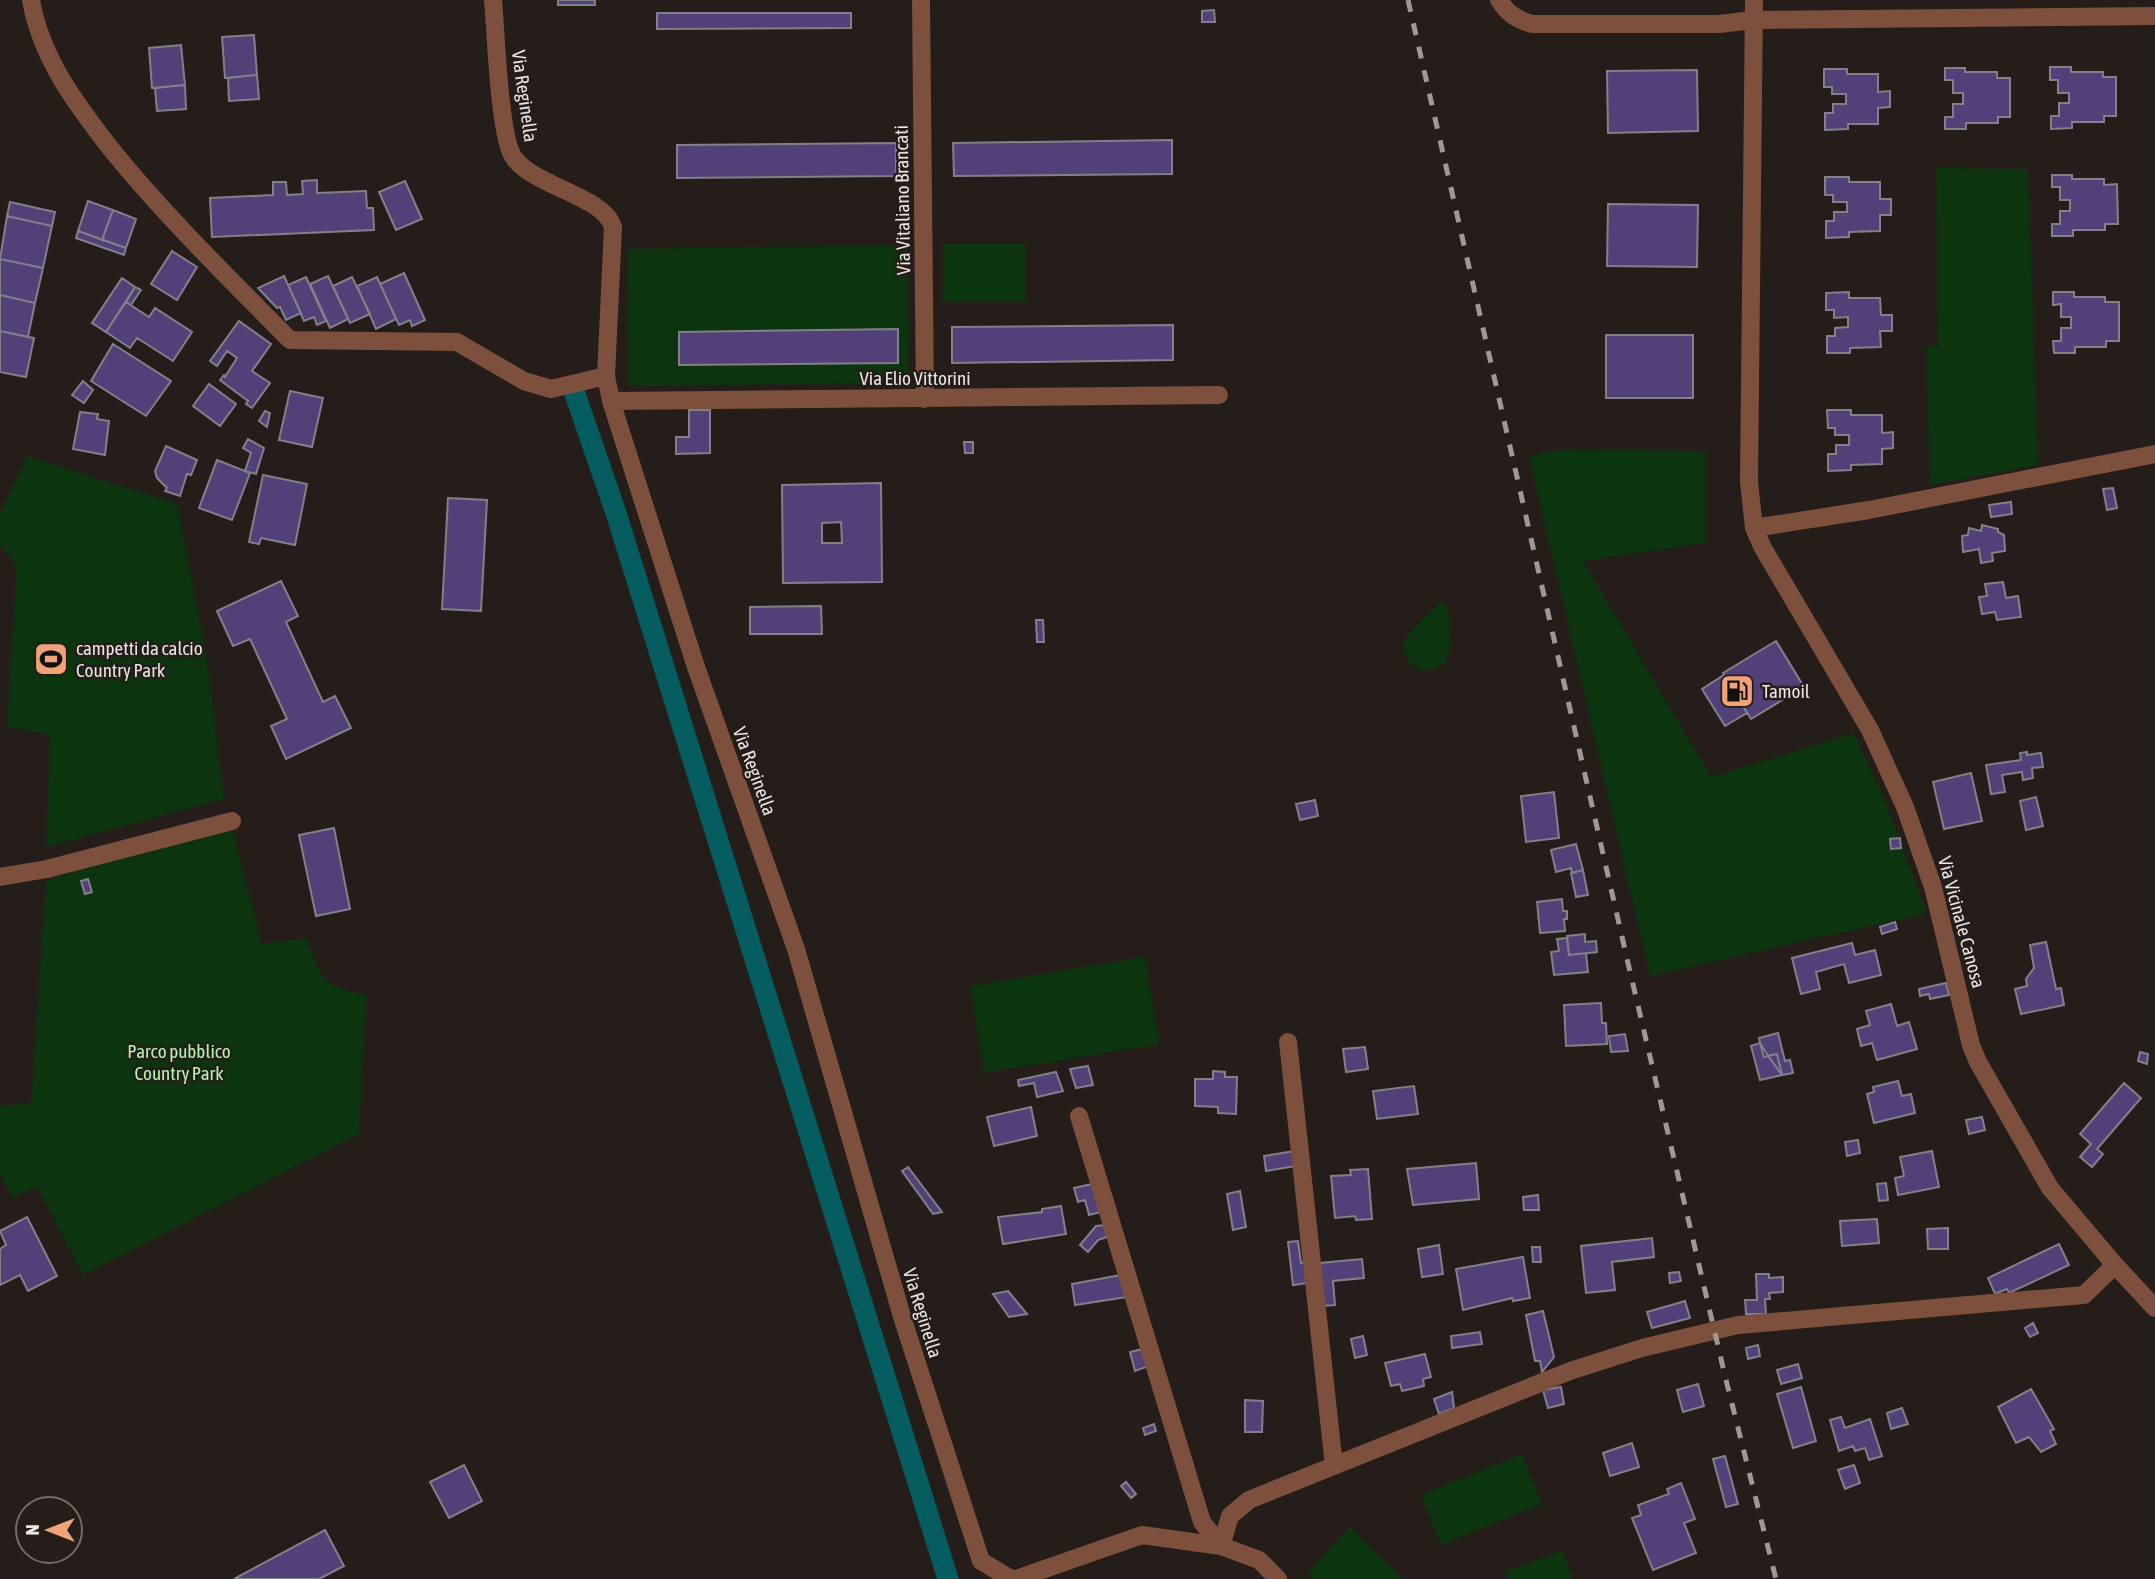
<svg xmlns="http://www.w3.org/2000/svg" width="2155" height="1579" viewBox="0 0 2155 1579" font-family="'Asap Condensed',sans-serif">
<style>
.green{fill:#0b340f}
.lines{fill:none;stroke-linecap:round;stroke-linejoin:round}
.canal{stroke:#055d5f;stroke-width:21}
.building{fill:#524178;stroke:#828088;stroke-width:2;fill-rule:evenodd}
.minor{stroke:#7d4f3d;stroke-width:18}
.rail{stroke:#9e9996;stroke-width:5;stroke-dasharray:12 12;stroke-linecap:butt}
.labels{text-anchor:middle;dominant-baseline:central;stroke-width:5;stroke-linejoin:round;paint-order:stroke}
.street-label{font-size:19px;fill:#eae6e3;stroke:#241d1a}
.poi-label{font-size:19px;fill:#eae6e3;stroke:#241d1a;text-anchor:start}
.park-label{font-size:19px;fill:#b0f9b1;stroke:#241d1a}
</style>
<rect width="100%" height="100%" fill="#241d1a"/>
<!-- green -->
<path class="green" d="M1936,168l92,1 10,296 -108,20 -4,-138 12,-1z
M943,244h83v58h-83z
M908,245l1,138 -281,3 -1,-137z
M1584,449l121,2v92l-122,18 128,216 143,-44 33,72 40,108 -277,63 -121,-519 22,-6z
M27,456l150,48 29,150 18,145 -178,48 4,-112 -43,-8 9,-156 -2,-10 -14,-16v-32z
M1439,603l6,1 3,4c1,14 5,36 -1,49 -11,27 -52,9 -41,-18 6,-13 23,-25 33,-36z
M232,827l30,117 44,-6c19,43 12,47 60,57l-7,139 -276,141 -46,-88 -24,11 -13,-24v-68l31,-3 15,-223z
M1145,957l14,87 -175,29 -14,-87z
M1522,1454l20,50 -101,41 -20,-50z
M1350,1527l53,52h-90l-6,-6z
M1563,1551l9,28h-65l-2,-8z"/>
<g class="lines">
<!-- canal -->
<path class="canal" d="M575,394l41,119 332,1066"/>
</g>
<!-- building -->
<path class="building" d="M558,0h37v5h-37z
M1214,10l1,12h-13v-11z
M657,13h194v15l-194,1z
M254,35l3,40 -32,3 -3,-41z
M181,45l4,40 -33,3 -3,-40z
M2050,67h21v5h32v5h13v39h-12v6h-32v6l-21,1v-13h8v-13h10v-10h-11v-13h-8z
M1945,68h20v4h32v6h13v39h-12v6h-32v6h-21v-12h8v-13h10v-11h-10v-13h-8z
M1824,69h23v5h31v18l12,-1v16l-12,1v16h-30v5l-23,1v-17h8v-9h13v-10h-14v-7h-8z
M1697,70l1,61 -90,2 -1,-62z
M257,75l2,24 -30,2 -1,-23z
M185,85l1,24 -29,2 -2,-23z
M1172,140v34l-218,2 -1,-33z
M896,143v33l-219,2v-33z
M2052,175h20v4h32v6l13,-1 1,40h-13v6h-32v6h-21v-12h8v-13h10v-11h-10v-13h-8z
M1825,177h24v5h31v17h11v16h-11v16l-31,1v5l-23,1v-17h8v-9h13v-10h-14v-7h-8z
M317,180v13l49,-2 1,17h6l1,22 -162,7 -2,-39 63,-3v-13h13l1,13 16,-1 -1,-13z
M405,181l17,38 -26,11 -17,-38z
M88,201l25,9 -11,30 -24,-9z
M10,202l45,10 -3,14 -45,-10z
M1608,204l90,1 -1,62 -90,-1z
M113,210l23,9 -10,29 -24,-8z
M7,216l45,10 -9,42 -43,-9z
M78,231l48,17 -2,7 -48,-17z
M172,251l25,16 -20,33 -26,-16z
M0,259l43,9 -8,35 -35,-8z
M404,273l21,47 -13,6 -2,-6 -11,5 -19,-41z
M284,276l17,37 -15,7 -6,-13 -3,1 -19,-20z
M328,276l20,43 -18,9 -20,-44z
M306,277l20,44 -9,4 -3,-8 -10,4 -16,-36z
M352,277l18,37 -20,9 -17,-37z
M377,277l19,42 -20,10 -19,-43z
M122,278l13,9 -29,45 -14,-9z
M135,287l6,3 -10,15 -5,-3z
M1849,292v6h31l1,17h11v16h-12l1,16 -31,1v5h-23v-17h8v-8l13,-1v-10l-14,1v-8h-8v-17z
M2053,292h21v5h31v5h14v39h-13v6h-31v6h-21l-1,-12h8v-13h10v-11h-10v-13l-8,1z
M0,295l35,8 -7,34 -28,-6z
M126,302l23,15 6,-9 37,24 -19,29 -36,-23 -7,10 -24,-16z
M239,321l32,23 -19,27 18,12 -18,25 -6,-4 2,-3 -28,-21 4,-5 1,2 12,-19 -10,-7 -10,15 -7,-5z
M1173,325v35l-221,3v-36z
M898,329v34l-219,2v-33z
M0,331l34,7 -8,39 -26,-5z
M1606,335h87v63h-87z
M113,344l58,37 -25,35 -55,-35z
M83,381l10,9 -9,13 -12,-8z
M209,384l27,20 -16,22 -27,-20z
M290,391l33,7 -11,49 -33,-7z
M689,410h21v43l-34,1v-17h13z
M1827,410h24v5h31v18l11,-1v16l-11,1v15l-31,1v5l-23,1v-17h8v-9h13v-10h-14v-7h-7z
M265,411l5,2 -3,14 -8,-6z
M80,412l18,2 -1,5 12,2 -4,34 -32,-6z
M248,439l16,9 -8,26 -11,-3 6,-18 -8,-5z
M964,442h9v11h-8z
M166,446l31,14 -6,15 -4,-1 -7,22 -15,-5 2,-3 -10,-10 -2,-7z
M217,460l33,13 -18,47 -33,-12z
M263,475l44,9 -12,61 -34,-7 -2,6 -10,-2z
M881,483l1,99 -99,1 -1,-98zM841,522l1,21h-20v-20z
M2113,488l4,20 -10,2 -4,-21z
M448,498l39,2 -6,111 -39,-2z
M2011,502l1,12 -21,3 -2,-12z
M1982,525l16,4v3l6,3 1,16 -13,2 1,8 -12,2 -2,-14 -16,3 -1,-16 6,-1 1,-7 12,3z
M281,581l17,35 -12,6 37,80 12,-6 16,32 -65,31 -15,-33 16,-7 -37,-80 -17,7 -16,-35z
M2003,582l3,16 12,-2 3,21 -24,3 -2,-8 -13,2 -3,-17 8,-1 -2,-12z
M821,606l1,28h-72v-27z
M1036,620h7l1,22h-7z
M1776,641l28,46 -53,32 -28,-46z
M1724,675l23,38 -22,13 -23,-37z
M2027,752v3l14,-2 2,14 -11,1 1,10 -10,2 -1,-8 -20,3 3,17 -14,2 -5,-29 35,-5 -1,-7z
M1971,773l11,48 -38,8 -11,-47z
M1554,792l5,46 -33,4 -5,-46z
M2036,797l7,29 -17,4 -6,-29z
M1315,800l3,16 -18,4 -4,-16z
M334,828l16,81 -34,7 -17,-81z
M1900,838l1,10 -10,1 -1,-10z
M1576,844l7,26 -11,3 -1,-5 -15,4 -5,-22z
M1583,870l5,25 -12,2 -5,-24z
M88,879l4,13 -7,2 -4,-13z
M1562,899l1,12h4v8h-3l1,12 -25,2 -3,-31z
M1895,922l2,7 -15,5 -2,-7z
M1585,934v8l11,-1 1,11 -28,3 -2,-19z
M1567,938l2,17 17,-2 2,19 -34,3 -3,-23 8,-1 -2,-12z
M2046,942l10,47 5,-1 3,17 -43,9 -6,-25 12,-3 -1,-7 8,-11 -4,-23z
M1852,943l3,12 20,-5 6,25 -32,8 -5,-19 -28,8 4,17 -19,5 -9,-36z
M1946,983l3,12 -19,4 -1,-5 -9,2 -1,-7z
M1601,1003l1,20h4l1,21 -41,2 -2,-41z
M1891,1004l6,22 12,-4 8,27 -40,11 -5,-17 -11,3 -4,-17 13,-4 -4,-14z
M1778,1033l7,28 5,-1 3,13 -11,2 -5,-21 -9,2 -8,-13 -1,-5z
M1625,1034l3,17 -17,1 -2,-16z
M1760,1043l4,14 4,-1 14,19 -22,5 -9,-34z
M1365,1047l3,22 -22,3 -3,-23z
M2140,1052l8,2 -1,10 -9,-3z
M1777,1054l5,21 -14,-19z
M1088,1066l5,19 -17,3 -6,-19z
M1213,1071l12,1v5h12l-1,37 -18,-1v-6l-23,-1v-27h18z
M1056,1072l7,19 -26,6 -3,-14 -15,3 -1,-6z
M1898,1081l4,15 9,-2 4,19 -41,10 -7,-29 7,-2 -1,-5z
M2124,1083l17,15 -44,51 6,5 -11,13 -12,-10 11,-13 -11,-10z
M1414,1086l4,28 -41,5 -4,-28z
M1031,1107l6,29 -43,10 -7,-29z
M1982,1117l3,13 -16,4 -3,-14z
M1858,1140l2,13 -13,3 -2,-14z
M1295,1151l1,15 -30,5 -2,-15z
M1932,1151l7,36 -41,8 -3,-17 9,-2 -4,-19z
M1476,1163l3,36 -66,6 -6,-36z
M908,1167l34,45 -9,2 -31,-43z
M1368,1169l4,50 -16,1 -1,-4 -20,2 -4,-42 20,-1 -1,-5z
M1886,1183l2,17 -9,1 -2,-17z
M1092,1184l8,28 -11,3 -4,-15 -7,2 -4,-14z
M1240,1191l6,36 -13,3 -6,-36z
M1538,1195l1,15h-15l-1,-13z
M1061,1206l5,28 -63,10 -5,-27 44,-5v-3z
M27,1217l30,59 -29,15 -8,-16 -20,10v-36l6,-4 -6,-14z
M1877,1219l2,24 -37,3 -2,-25z
M1104,1225l3,12 -9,3 -10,12 -8,-7 16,-19z
M1948,1228v21h-20l-1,-20z
M1652,1238l2,19 -42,5 3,28 -29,3 -5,-47z
M1298,1241l3,22 5,-1 2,21 -15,2 -5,-43z
M2059,1244l10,21 -60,28 -2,-4 -12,5 -7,-16z
M1439,1245l4,29 -21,3 -4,-28z
M1532,1247h8l1,15h-8z
M1523,1257l7,41 -17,3 -1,-3 -49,12 -7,-41z
M1362,1259l2,19 -31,3 2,24 -12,1 -3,-43z
M1679,1272l2,9 -11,2 -1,-10z
M1756,1274h13v4l14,-1v15l-14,1 1,6h-5l1,15h-20l-1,-14h12z
M1121,1275l6,22 -52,8 -3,-21z
M1008,1291l19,23 -18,3 -16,-23z
M1685,1301l5,17 -38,10 -5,-16z
M1543,1311l11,46 -12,15 -2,-11h-5l-9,-46z
M2033,1323l5,10 -8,4 -5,-9z
M1480,1332l2,12 -30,4 -1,-12z
M1363,1336l4,19 -12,3 -4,-19z
M1758,1345l2,11 -12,3 -2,-11z
M1143,1349l6,17 -14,5 -5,-19z
M1425,1354l6,23 -8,2 1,7 -22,5 -2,-7 -9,2 -6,-23z
M1798,1364l4,14 -21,6 -4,-14z
M1698,1384l6,22 -21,6 -6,-22z
M1561,1387l3,17 -16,4 -5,-18z
M1801,1387l15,54 -23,7 -16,-54z
M2031,1389l23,40 -4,2 6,13 -15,8 -12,-15 -13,6 -18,-36z
M1452,1392l2,16 -15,6 -5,-15z
M1245,1400l18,1 -1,31h-17z
M1902,1408l6,16 -17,5 -4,-16z
M1841,1417l4,11 25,-9 12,37 -13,4 -4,-12 -10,3 -2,-5 -14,5 -9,-31z
M1154,1424l2,7 -11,4 -2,-7z
M1632,1443l7,24 -29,9 -7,-23z
M1725,1456l13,48 -12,3 -13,-48z
M464,1465l18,36 -33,17 -19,-36z
M1854,1465l6,18 -15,6 -7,-19z
M1126,1482l10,12 -5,4 -10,-12z
M1681,1483l14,36 -11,4 12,30 -43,17 -21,-52 9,-3 -3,-10 31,-11 -2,-5z
M325,1530l19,36 -25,13h-85z"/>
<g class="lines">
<!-- minor -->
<path class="minor" d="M31,0c10,58 45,104 80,149 55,68 118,129 179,191l167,2 67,39 27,8 55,-13
M493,0c3,31 6,138 21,158 21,29 90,38 99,69l-7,149 5,25 85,266 100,282 107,371 78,241 30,18
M921,0l4,399
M1499,0c9,14 17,19 33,24h187l34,-4 402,-4
M1754,0l-5,482 5,46 9,20 107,182 35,77 28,80 38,158 7,17 72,126 65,77 40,43
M611,401l608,-6
M1754,528l115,-18 286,-56
M0,877l47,-8 185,-48
M1288,1042l46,424
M1079,1116l123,406 19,24
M1221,1546l9,-30 19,-16 321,-129 72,-23 96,-23 346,-30 31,-30
M1016,1579l126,-44 79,11 38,14 19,19"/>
<!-- rail -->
<path class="rail" d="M1408,0l220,963 98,417 50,199"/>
</g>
<!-- icons -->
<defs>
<g id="stadium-square" transform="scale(1.75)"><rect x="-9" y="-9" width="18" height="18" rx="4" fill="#f0a279" stroke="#241d1a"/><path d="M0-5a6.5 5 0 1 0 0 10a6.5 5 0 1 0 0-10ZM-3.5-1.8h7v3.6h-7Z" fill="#111"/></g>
<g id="fuel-square" transform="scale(1.75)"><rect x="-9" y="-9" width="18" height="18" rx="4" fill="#f0a279" stroke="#241d1a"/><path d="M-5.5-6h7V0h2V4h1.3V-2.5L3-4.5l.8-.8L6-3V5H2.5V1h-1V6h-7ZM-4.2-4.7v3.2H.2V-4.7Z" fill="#111"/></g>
</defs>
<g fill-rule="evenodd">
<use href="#stadium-square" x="51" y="659"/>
<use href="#fuel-square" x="1737" y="691"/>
</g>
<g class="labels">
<!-- street labels -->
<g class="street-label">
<text transform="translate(525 96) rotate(82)">Via Reginella</text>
<text transform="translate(902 200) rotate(-91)">Via Vitaliano Brancati</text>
<text x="915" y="378">Via Elio Vittorini</text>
<text transform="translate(755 771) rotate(70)">Via Reginella</text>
<text transform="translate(1962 922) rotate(75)">Via Vicinale Canosa</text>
<text transform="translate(923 1313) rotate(73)">Via Reginella</text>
</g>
<!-- poi labels -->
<g class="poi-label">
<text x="76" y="648">campetti da calcio<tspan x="76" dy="22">Country Park</tspan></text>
<text x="1762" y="691">Tamoil</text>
</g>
<!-- park labels -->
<g class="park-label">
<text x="179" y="1051">Parco pubblico<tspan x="179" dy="22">Country Park</tspan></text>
</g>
</g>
<!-- north arrow -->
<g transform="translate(49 1530) rotate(270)"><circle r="33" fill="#241d1a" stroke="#736d6a" stroke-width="2"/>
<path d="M0-5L12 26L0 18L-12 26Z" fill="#f0a279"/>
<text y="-10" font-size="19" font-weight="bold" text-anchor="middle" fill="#eae6e3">N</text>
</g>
</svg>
